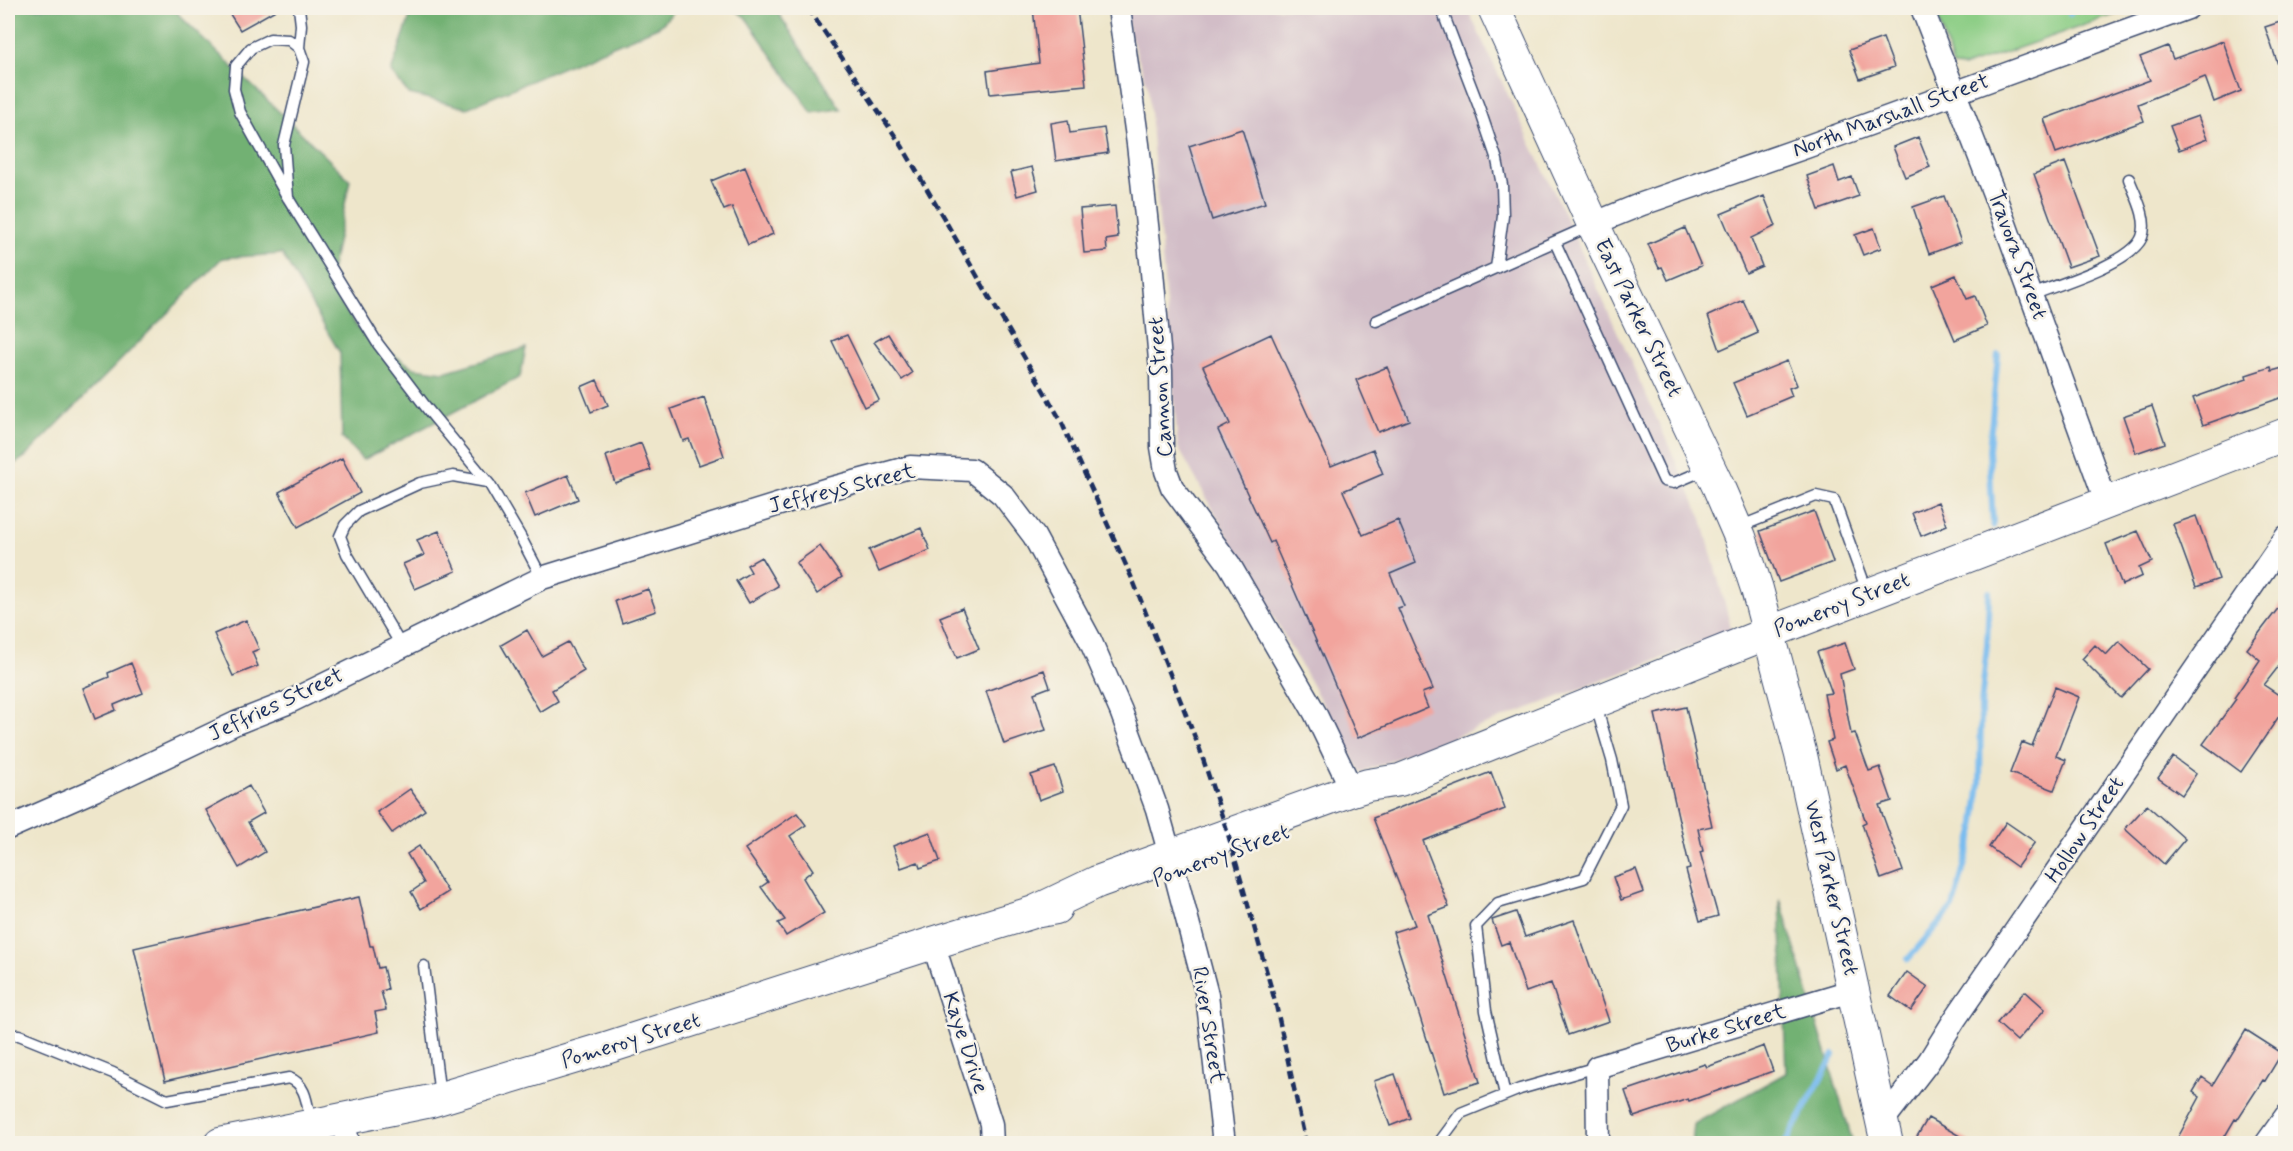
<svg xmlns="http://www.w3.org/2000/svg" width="2293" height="1151" viewBox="0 0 2293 1151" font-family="Mynerve,sans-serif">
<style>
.industrial{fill:#d2bdc7}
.green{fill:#8dce86;stroke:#547e72;stroke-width:1.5}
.forest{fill:#72b173;stroke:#467068;stroke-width:1.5}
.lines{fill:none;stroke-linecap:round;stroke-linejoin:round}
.stream{stroke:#79bcef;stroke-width:6}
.building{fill:#f2a49d}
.lane-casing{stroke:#3b4a6e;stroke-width:13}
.street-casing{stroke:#3b4a6e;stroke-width:25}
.secondary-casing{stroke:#3b4a6e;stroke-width:34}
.lane{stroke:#fff;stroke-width:10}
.street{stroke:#fff;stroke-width:22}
.secondary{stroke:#fff;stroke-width:32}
.rail{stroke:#1b2f5e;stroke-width:4.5;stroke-dasharray:9 4.5;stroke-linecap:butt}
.labels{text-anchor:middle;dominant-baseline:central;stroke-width:5;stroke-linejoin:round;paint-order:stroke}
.street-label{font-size:22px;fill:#1b2f5e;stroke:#f7f3e8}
</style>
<rect width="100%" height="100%" fill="#f7f3e8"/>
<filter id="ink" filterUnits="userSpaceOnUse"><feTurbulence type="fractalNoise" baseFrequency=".0167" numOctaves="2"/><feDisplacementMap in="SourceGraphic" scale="12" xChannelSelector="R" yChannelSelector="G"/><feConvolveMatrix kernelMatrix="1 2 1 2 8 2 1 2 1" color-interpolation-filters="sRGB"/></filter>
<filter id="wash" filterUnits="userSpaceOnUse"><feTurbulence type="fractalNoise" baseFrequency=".008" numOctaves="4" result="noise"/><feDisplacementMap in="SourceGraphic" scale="24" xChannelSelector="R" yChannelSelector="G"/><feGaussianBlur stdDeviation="1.35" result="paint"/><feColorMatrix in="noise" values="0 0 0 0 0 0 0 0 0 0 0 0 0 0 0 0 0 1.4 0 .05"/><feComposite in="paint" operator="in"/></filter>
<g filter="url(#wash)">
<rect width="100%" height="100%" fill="#eee6cb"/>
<!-- industrial -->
<path class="industrial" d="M1126,8h341l93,197 142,314 30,112 -371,141 -183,-325 -30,-360 -19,-56z"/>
<!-- green -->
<path class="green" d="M1935,8h199l-170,59 -11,-1z"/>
<!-- forest -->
<path class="forest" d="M8,8h166l6,8 170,164 -22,106 36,50 50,32 30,4 82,-24 -6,29 -157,83 -21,-22 -2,-85 -58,-99 -60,4 -197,199 -17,11z
M413,8h264l-17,18 -193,82 -58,-14 -18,-22z
M733,8h42l66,101 -29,4 -66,-95z
M1780,899l73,244 -161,1 2,-20 92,-51z"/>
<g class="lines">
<!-- stream -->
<path class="stream" d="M2070,14l2,-6
M1993,526l-4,-76 9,-95
M1908,959l45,-52 21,-77 6,-47 1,-78 6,-61 2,-52
M1785,1144l49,-89"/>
</g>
<g id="blocks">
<!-- building -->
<path class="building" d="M226,8h53l-39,22z
M1033,8h44l9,77 -96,9 -3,-23 52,-8z
M2286,20v59h-3l-18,-52z
M1883,38l11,29 -34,12 -11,-29z
M2223,41l18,50 -27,11 -9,-25 -67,27 6,17 -88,32 -12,-34 106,-39 -10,-23 28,-11 5,13z
M2198,116l9,23 -28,11 -9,-24z
M1068,120l2,13 34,-5 4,25 -52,8 -5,-38z
M1242,129l23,74 -53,17 -23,-74z
M1918,137l12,30 -25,10 -12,-30z
M2065,162l35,94 -32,11 -34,-93z
M1834,166l5,16 13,-5 7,19 -40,14 -12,-34z
M745,167l28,67 -25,11 -16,-38 -8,3 -13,-29z
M1032,167l6,23 -21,6 -6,-24z
M1764,196l12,30 -25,12 11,28 -16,7 -25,-59z
M1944,196l17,46 -32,12 -16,-47z
M1115,206l3,32 -12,2 1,11 -23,2 -4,-44z
M1685,228l16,38 -33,14 -6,-13 -3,1 -11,-24z
M1874,228l7,20 -18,7 -8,-20z
M1956,275l11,24 8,-3 12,30 -32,14 -23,-55z
M1743,300l15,33 -38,17 -12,-34z
M888,334l24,39 -10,7 -28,-38z
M1271,334l60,132 42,-17 10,25 -40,17 20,44 35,-15 18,43 -26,11 14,32 -6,2 35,81 -11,4 6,15 -70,30 -85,-197 -3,2 -52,-113 12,-6 -27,-58z
M847,335l32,65 -15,7 -32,-66z
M1787,361l10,24 -8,3 3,8 -45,19 -14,-32z
M1387,367l22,53 -31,12 -22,-52z
M2271,367l1,4 14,-4v29l-83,29 -10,-27 54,-19 -1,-4z
M597,380l11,25 -17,7 -10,-25z
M704,397l20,59 -25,9 -10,-26 -6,2 -12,-32z
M2152,406l13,37 -29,10 -13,-37z
M641,443l10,27 -36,13 -9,-27z
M342,458l18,35 -62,34 -19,-35z
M568,475l10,24 -43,18 -10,-24z
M1938,502l9,23 -26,11 -9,-23z
M1814,511l19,51 -54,20 -19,-51z
M2196,516l23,63 -23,8 -23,-63z
M921,528l9,22 -51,22 -10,-22z
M439,531l17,40 -41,18 -12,-25 21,-9 -7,-15z
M2138,531l14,31 -13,6 3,8 -20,9 -16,-41z
M820,546l22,31 -25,17 -21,-31z
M761,557l17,29 -29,17 -13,-22 15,-9 -4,-7z
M648,589l8,22 -34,12 -7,-22z
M2286,598v59l-22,28 22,15v6l-45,66 -38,-28 33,-45 -2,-1 26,-38 -13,-11z
M962,608l17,41 -22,9 -17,-41z
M246,620l13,29 -7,3 6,14 -25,10 -19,-42z
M527,630l15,26 26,-14 16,29 -32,19 6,11 -18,11 -39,-67z
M2119,641l29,28 -27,29 -39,-39 13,-14 11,10z
M1845,643l9,26 -14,5 11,60 4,-1 14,38 11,-4 12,34 -13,4 24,66 -22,8 -19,-55 4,-2 -21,-57 -9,4 -9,-27 6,-2 -9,-46 8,-1 -15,-41z
M131,663l12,30 -29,12 2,5 -21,9 -12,-31 26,-11 -1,-4z
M1044,670l6,17 -16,6 12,37 -42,14 -18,-53z
M2055,687l24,10 -23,59 10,4 -12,30 -44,-17 12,-31 10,4z
M1686,707l26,119 -14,3 5,22 -3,1 18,64 -18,5 -14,-51 4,-1 -35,-155z
M2173,757l23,17 -14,21 -24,-17z
M1055,767l8,24 -24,9 -8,-25z
M1491,772l14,37 -82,32 26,66 -21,8 52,167 -36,11 -51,-161 22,-7 -42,-107z
M249,786l15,27 -16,9 17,30 -26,16 -33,-58z
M410,789l15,21 -33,23 -15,-21z
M2147,805l38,34 -21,25 -39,-35z
M797,813l9,12 -16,11 23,34 -10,8 21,35 -38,23 -8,-13 7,-3 -24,-33 7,-5 -23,-33z
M2006,822l29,20 -18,25 -28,-20z
M930,832l10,29 -20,7 -2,-6 -17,6 -8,-22z
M419,846l29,46 -27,17 -10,-17 13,-9 -17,-29z
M1636,869l8,23 -23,8 -8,-23z
M359,897l11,49h3l5,22 5,-1 5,22 -7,2 5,19 -11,2 4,20 -214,49 -31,-133z
M1516,912l9,25 49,-17 35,101 -41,14 -17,-52 -25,9 -17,-50 -8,3 -9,-25z
M1907,972l21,15 -17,24 -21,-15z
M2025,991l20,18 -28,32 -20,-18z
M2246,1030l36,23 -17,28 -2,-1 -26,40 -2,-1 -14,24h-46l25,-46 -7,-5 9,-15 11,8z
M1764,1046l9,25 -84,30 -1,-2 -54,18 -9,-26 80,-27 2,3z
M1395,1074l15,44 -20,8 -16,-45z
M1928,1118l44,25h-59z"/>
</g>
</g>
<g filter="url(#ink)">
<use href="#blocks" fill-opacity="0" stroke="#3b4a6e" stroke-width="1.5"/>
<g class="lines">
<!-- lane casing -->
<g class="lane-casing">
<path id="lane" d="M299,8l2,17 -2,23
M1441,8l38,99 18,53 5,25 1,31 -7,52
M288,198l-4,-53 20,-83 -5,-14 -10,-8 -19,-1 -19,9 -15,18 -2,23 6,23 48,86 90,146 51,67 61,74 30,51 22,42
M1555,242l109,239 10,2 33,-14
M2031,295c26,-10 101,-32 111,-58 7,-18 -7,-42 -13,-58
M1376,321l214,-95
M1739,527l77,-31 18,4 33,91
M402,647l-55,-93 -7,-18 5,-11 14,-14 61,-28 33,-7 34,6
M424,966l16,130
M8,1035h11l94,38 54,27 122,-22c18,6 18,28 22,45
M1505,1095l-19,-84 -10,-85 22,-23 86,-25 37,-73 -9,-45 -16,-54
M1438,1144l23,-31 59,-24 77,-22"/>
</g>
<!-- street casing -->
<g class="street-casing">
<path id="street" d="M1119,8l19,136 13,117 10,110 1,76 4,24 6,16 57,77 86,149 37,77
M1922,8l74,191 111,305
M1593,224l49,-20 164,-57 382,-139
M8,828l91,-40 137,-65 51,-20 255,-125 286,-89 82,-22 62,3 31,25 31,41 56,104 31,71 36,98 13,46
M1175,873l32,122 17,149
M933,943l50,156 8,25 1,20
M344,1118l4,26
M1882,1122l47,-61 26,-42 331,-482
M1598,1144l-1,-77 257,-77
M2266,1144l20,-28"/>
</g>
<!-- secondary casing -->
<g class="secondary-casing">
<path id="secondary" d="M1494,8l99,216 125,262 22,51 17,52 44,166 86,389
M1034,912l63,-30 255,-92 16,-5 32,-5 368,-147 518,-199
M220,1144l211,-43 175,-53 327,-105 101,-31 22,-4"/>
</g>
<!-- lane -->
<use href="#lane" class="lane"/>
<!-- street -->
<use href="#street" class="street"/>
<!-- secondary -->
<use href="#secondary" class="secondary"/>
<!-- rail -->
<path class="rail" d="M808,8l94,138 158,273 74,164 66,167 28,84 48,171 30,139"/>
</g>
</g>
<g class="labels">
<!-- street labels -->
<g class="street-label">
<text transform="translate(1891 116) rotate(-20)">North Marshall Street</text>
<text transform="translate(2017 255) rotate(70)">Travora Street</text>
<text transform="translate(1638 318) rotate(64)">East Parker Street</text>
<text transform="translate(1161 387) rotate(-94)">Cannon Street</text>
<text transform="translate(842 489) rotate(-14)">Jeffreys Street</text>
<text transform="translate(1842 605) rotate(-21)">Pomeroy Street</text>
<text transform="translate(276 705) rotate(-25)">Jeffries Street</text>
<text transform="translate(2085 830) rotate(-56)">Hollow Street</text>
<text transform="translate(1221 856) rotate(-20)">Pomeroy Street</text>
<text transform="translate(1831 888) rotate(77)">West Parker Street</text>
<text transform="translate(1208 1025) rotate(81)">River Street</text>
<text transform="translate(1726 1029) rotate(-17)">Burke Street</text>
<text transform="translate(631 1041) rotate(-17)">Pomeroy Street</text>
<text transform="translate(965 1043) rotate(72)">Kaye Drive</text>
</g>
</g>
<!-- margin -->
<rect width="2293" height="1151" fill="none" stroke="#f7f3e8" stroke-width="30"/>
</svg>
